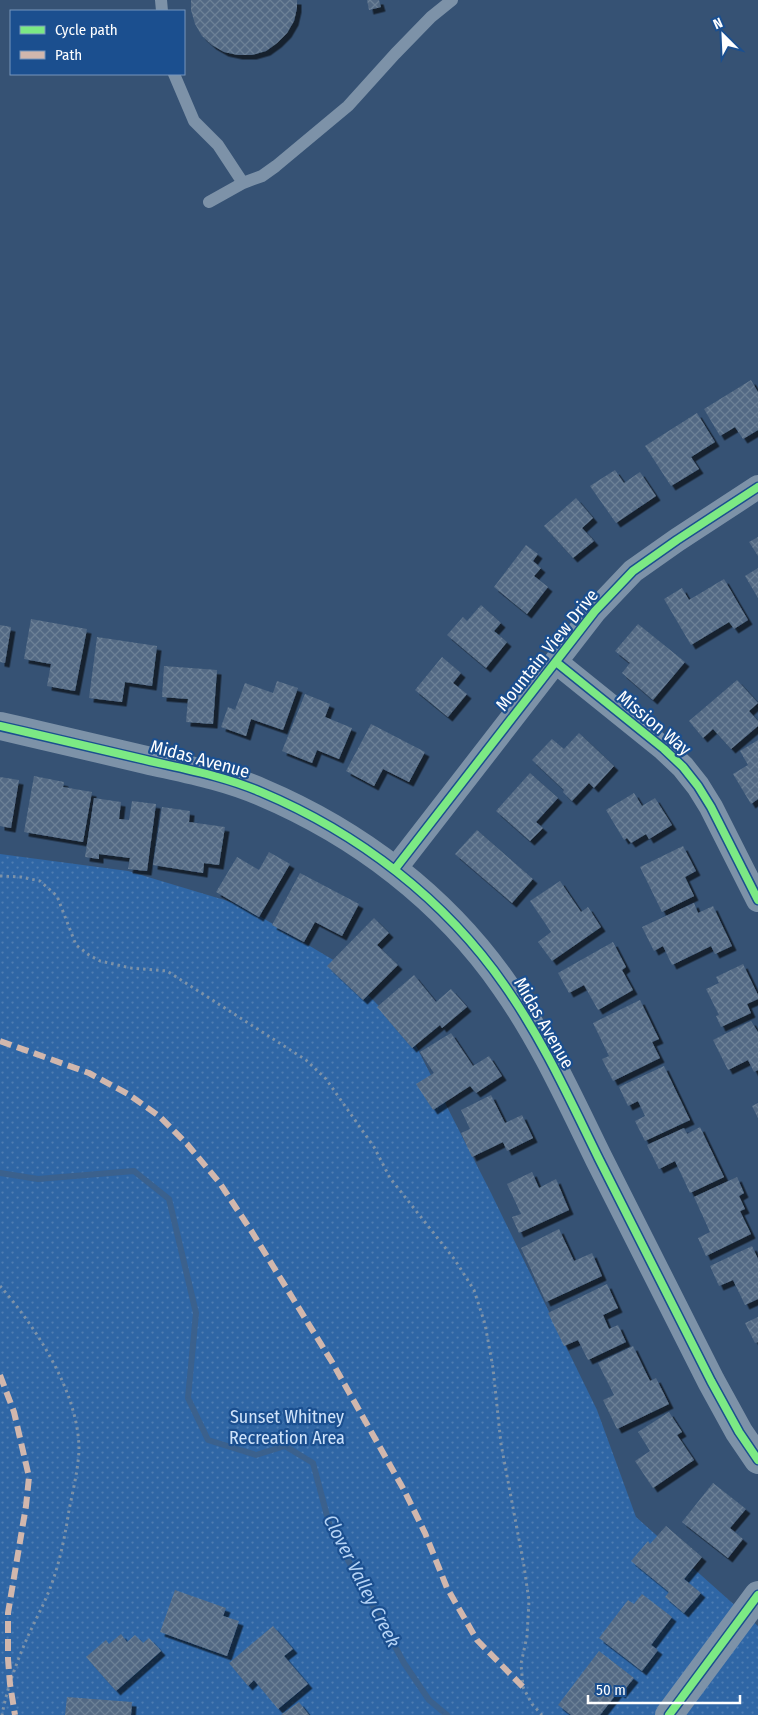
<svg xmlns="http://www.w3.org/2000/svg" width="758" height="1715" viewBox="0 0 758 1715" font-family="'Fira Sans Condensed',sans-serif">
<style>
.park{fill:url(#park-dots)}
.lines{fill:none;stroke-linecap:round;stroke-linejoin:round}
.stream{stroke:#3b618d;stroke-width:6}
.building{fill:url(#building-cross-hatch);filter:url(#shadow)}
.path{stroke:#7d92a8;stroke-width:3;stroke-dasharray:2.5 4;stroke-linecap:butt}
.service{stroke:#7d92a8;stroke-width:12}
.minor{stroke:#7d92a8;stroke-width:24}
.tertiary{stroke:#7d92a8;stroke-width:28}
.quiet{stroke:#d1b7ad;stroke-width:6;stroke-dasharray:12 6;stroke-linecap:butt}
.cycleway-casing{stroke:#1b4f8f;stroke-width:11}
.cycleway{stroke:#7ce984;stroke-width:8}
.labels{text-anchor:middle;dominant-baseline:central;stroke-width:4.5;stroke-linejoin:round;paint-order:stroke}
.street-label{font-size:18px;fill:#fff;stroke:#1b4f8f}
.park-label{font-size:18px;fill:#cfe3fa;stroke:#1b4f8f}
.water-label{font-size:19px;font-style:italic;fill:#b5d3f5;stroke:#1b4f8f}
</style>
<defs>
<pattern id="park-dots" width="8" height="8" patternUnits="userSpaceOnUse" patternTransform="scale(1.25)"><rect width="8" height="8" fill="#2f66a5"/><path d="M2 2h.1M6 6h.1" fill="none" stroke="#4e7db2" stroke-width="1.8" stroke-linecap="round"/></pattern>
<pattern id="building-cross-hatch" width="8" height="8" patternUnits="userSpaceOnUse" patternTransform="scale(1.25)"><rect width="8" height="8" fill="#526984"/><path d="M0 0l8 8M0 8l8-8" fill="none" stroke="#6c8096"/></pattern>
<filter id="shadow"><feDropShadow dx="4.5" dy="4.5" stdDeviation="0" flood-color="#0009"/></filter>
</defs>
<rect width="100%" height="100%" fill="#365274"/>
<!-- park -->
<path class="park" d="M0,854l128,17 113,34 94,56 79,81 77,151 106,217 39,107 122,109v89h-758z"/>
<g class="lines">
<!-- stream -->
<path class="stream" d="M0,1173l38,6 96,-8 35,28 27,114 -8,85 20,42 48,15 29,-9 28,17 17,64 74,136 25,37 18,15"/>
</g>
<!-- building -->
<path class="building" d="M191,0h106v8l-3,13 -7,12 -10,10 -11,8 -14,4h-14l-14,-3 -12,-7 -10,-9 -7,-12 -4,-14z
M367,0h12l2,7 -12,3z
M751,380l7,12v38l-15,9 -8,-12 -15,9 -16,-27z
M697,413l18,29 -24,15 8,12 -28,17 -26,-40z
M615,470l9,13 16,-11 16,24 -40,27 -26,-37z
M576,498l17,20 -11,10 12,13 -21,17 -29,-32z
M758,537v19l-9,-14z
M526,545l12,9 -5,7 8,7 -7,8 14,11 -21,27 -33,-27z
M758,568v30l-13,-22z
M724,579l24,41 -14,9 -5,-7 -38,23 -27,-46 18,-11 7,12z
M481,605l20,18 -7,8 13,11 -21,26 -39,-33 16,-18 4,4z
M31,619l56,10 -12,62 -28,-5 4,-22 -27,-5z
M638,624l47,38 -32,38 -31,-27 8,-10 -15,-12z
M0,625l11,2 -6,36 -5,-1z
M97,637l60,9 -5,40 -27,-4 -3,20 -33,-4z
M442,657l19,16 -8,10 14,11 -19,23 -33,-27z
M164,666l53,4 -4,54 -27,-2 2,-23 -26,-2z
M737,680l21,23 -9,8 9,10v5l-27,23 -18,-20 -10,9 -14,-17z
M277,681l21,7 -15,42 -32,-11 -5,17 -25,-9 7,-20 7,3 10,-27 28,10z
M305,694l25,10 -5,13 27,11 -13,31 -22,-9 -5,13 -30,-12z
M371,724l54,28 -16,30 -26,-13 -9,17 -28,-15z
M579,733l35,33 -20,22 -5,-5 -17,18 -9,-9 1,-2 -32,-30 20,-21 12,10z
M758,740v59l-7,5 -18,-30 15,-9 -8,-14z
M530,773l28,25 -22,24 7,6 -13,13 -34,-30z
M34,776l30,6 -1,5 29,5 -9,50 -59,-10z
M0,777l19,3 -8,48 -11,-2z
M634,793l8,13 13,-8 17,27 -23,14 -3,-5 -15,9 -4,-5 -3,2 -18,-30z
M94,798l27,4 -2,17 10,1 3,-19 24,3 -9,67 -19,-2 2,-11 -31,-4v5l-14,-2z
M162,807l28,4 -1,11 36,5 -6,38 -15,-2 -1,10 -50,-8z
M477,830l56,49 -21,24 -57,-49z
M683,846l13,25 -11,6 9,19 -32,16 -22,-45z
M269,852l21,12 -31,53 -43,-25 21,-35 22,13z
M300,873l59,31 -17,32 -27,-14 -11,20 -32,-17z
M560,881l21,31 7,-5 13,20 -49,34 -14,-19 13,-10 -21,-31z
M694,903l4,10 15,-7 19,40 -17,8 -4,-8 -39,19 -9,-19 -9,5 -12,-24z
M374,918l15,15 -12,12 21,20 -35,35 -36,-34z
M613,942l13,25 -4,3 11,20 -35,20 -14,-25 -15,8 -11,-20z
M743,964l15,31v4l-11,5 4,9 -30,14 -5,-11 3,-1 -13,-26 13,-6 -3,-6z
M414,975l22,27 15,-13 16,18 -25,21 -2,-3 -28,23 -35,-41z
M640,1000l19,39 -7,3 8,16 -47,23 -11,-22 7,-3 -16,-33z
M751,1021l7,11v38l-4,2 -6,-12 -20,10 -15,-30z
M451,1033l22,33 16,-10 13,20 -26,17 -6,-7 -37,24 -17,-26 18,-11 -14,-21z
M664,1066l26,54 -45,21 -10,-20 10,-5 -7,-15 -10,5 -9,-19z
M491,1095l14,28 17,-8 11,23 -26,13 -4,-9 -31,15 -11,-24 9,-4 -9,-19z
M758,1103v15l-6,-12z
M700,1127l24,50 -34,16 -15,-32 -16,8 -12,-24 37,-17 3,6z
M532,1172l7,16 17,-9 13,31 -50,23 -7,-16 9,-3 -14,-30z
M737,1177l7,16 -5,3 6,13 -5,2 11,23 -45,22 -8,-18 12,-6 -16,-35z
M559,1229l15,32 18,-8 10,23 -56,26 -25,-54z
M752,1246l6,13v40l-13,6 -12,-25 -14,6 -9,-20z
M607,1284l11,24 -15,7 6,14 9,-4 8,17 -38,18 -10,-20 -14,6 -16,-33z
M758,1317v25l-3,1 -10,-20z
M633,1346l17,35 6,-3 13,26 -52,25 -14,-29 11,-5 -16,-32z
M669,1412l13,20 -5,3 17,25 -41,28 -18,-27 15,-10 -12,-19z
M713,1483l33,26 -16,19 13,11 -15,19 -46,-36z
M666,1526l36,31 -18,22 17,14 -17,20 -19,-16 4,-5 -38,-31 17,-20 2,3z
M175,1590l51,18 -3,8 16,5 -12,35 -67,-24z
M642,1594l30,23 -21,28 7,5 -16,21 -43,-33 29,-38 6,4z
M273,1626l20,23 -9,7 24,28 -30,25 -24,-29 -6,6 -19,-23z
M121,1634l6,8 8,-7 8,8 6,-5 12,13 -45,40 -30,-34 20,-17 3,4z
M599,1651l35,27 -13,16 -3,-2 -18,23h-29l-13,-10z
M67,1697l65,5 -1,13h-66z
M299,1702l10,13h-28z"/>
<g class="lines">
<!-- path -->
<path class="path" d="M0,876l21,1 19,4 17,15 19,49 13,10 11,6 31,7 36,3 139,89 20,19 48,68 16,31 65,82 19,30 11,34 8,44 8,76 23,122 5,35 -2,35 -6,28 2,23 9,17 10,11
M0,1286c36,41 79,107 79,164 -1,20 -6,41 -10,60 -4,27 -10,56 -20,81 -6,15 -14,30 -21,45 -11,25 -21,52 -26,79"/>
<!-- service -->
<path class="service" d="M161,0l1,11
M174,74l20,47 24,24 25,38
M209,202l34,-19 19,-7 14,-10 72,-60 47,-52 36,-37 21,-17"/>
<!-- minor -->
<path class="minor" d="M556,662l108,87 19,18 15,19 13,21 47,93
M395,869l200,-258 38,-40 44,-31 81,-53"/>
<!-- tertiary -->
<path class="tertiary" d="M0,726c49,11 98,23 146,34 39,9 78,16 115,32 97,41 184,107 244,194 38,54 65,114 94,173 37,74 75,148 112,222l28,51 19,28
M669,1715l89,-120"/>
<!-- quiet -->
<path class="quiet" d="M0,1041l89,32 39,21 31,22 28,28 32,38 33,50 80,130 72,128 21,43 22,55 30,52 46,47
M0,1375l14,37 15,65 -3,29 -18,107v46l2,25 5,31"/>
<!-- cycleway casing -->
<g class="cycleway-casing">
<path id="cycleway" d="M556,662l108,87 19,18 15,19 13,21 47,93
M0,726c49,11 98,23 146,34 39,9 78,16 115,32 97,41 184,107 244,194 38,54 65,114 94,173 37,74 75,148 112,222l28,51 19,28
M395,869l200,-258 38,-40 44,-31 81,-53
M669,1715l89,-120"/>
</g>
<!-- cycleway -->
<use href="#cycleway" class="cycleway"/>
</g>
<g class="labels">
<!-- street labels -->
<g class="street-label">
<text transform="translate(547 650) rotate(-51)">Mountain View Drive</text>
<text transform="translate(654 723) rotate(40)">Mission Way</text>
<text transform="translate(200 759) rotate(15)">Midas Avenue</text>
<text transform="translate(544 1023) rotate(60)">Midas Avenue</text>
</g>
<!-- park labels -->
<g class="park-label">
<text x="287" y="1417">Sunset Whitney<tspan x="287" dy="21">Recreation Area</tspan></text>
</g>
<!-- water labels -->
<g class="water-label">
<text transform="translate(362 1581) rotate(63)">Clover Valley Creek</text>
</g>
</g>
<!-- legend -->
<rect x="10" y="10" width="175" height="65" fill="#1b4f8f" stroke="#7695bc"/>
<rect x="20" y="26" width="25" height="8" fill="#7ce984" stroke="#7695bc"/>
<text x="55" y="35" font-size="15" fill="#ffffff">Cycle path</text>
<rect x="20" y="51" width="25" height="8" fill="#d1b7ad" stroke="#7695bc"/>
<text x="55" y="60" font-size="15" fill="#ffffff">Path</text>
<!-- north arrow -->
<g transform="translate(723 35) rotate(336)" stroke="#1b4f8f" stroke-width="4" paint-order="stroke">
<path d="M0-4L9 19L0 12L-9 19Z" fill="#ffffff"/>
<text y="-8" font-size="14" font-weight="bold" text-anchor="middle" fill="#ffffff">N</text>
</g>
<!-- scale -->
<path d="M588 1695v8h152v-8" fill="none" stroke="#ffffff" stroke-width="2.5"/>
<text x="596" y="1695" font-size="15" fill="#ffffff" stroke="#1b4f8f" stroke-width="4" paint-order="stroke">50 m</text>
</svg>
